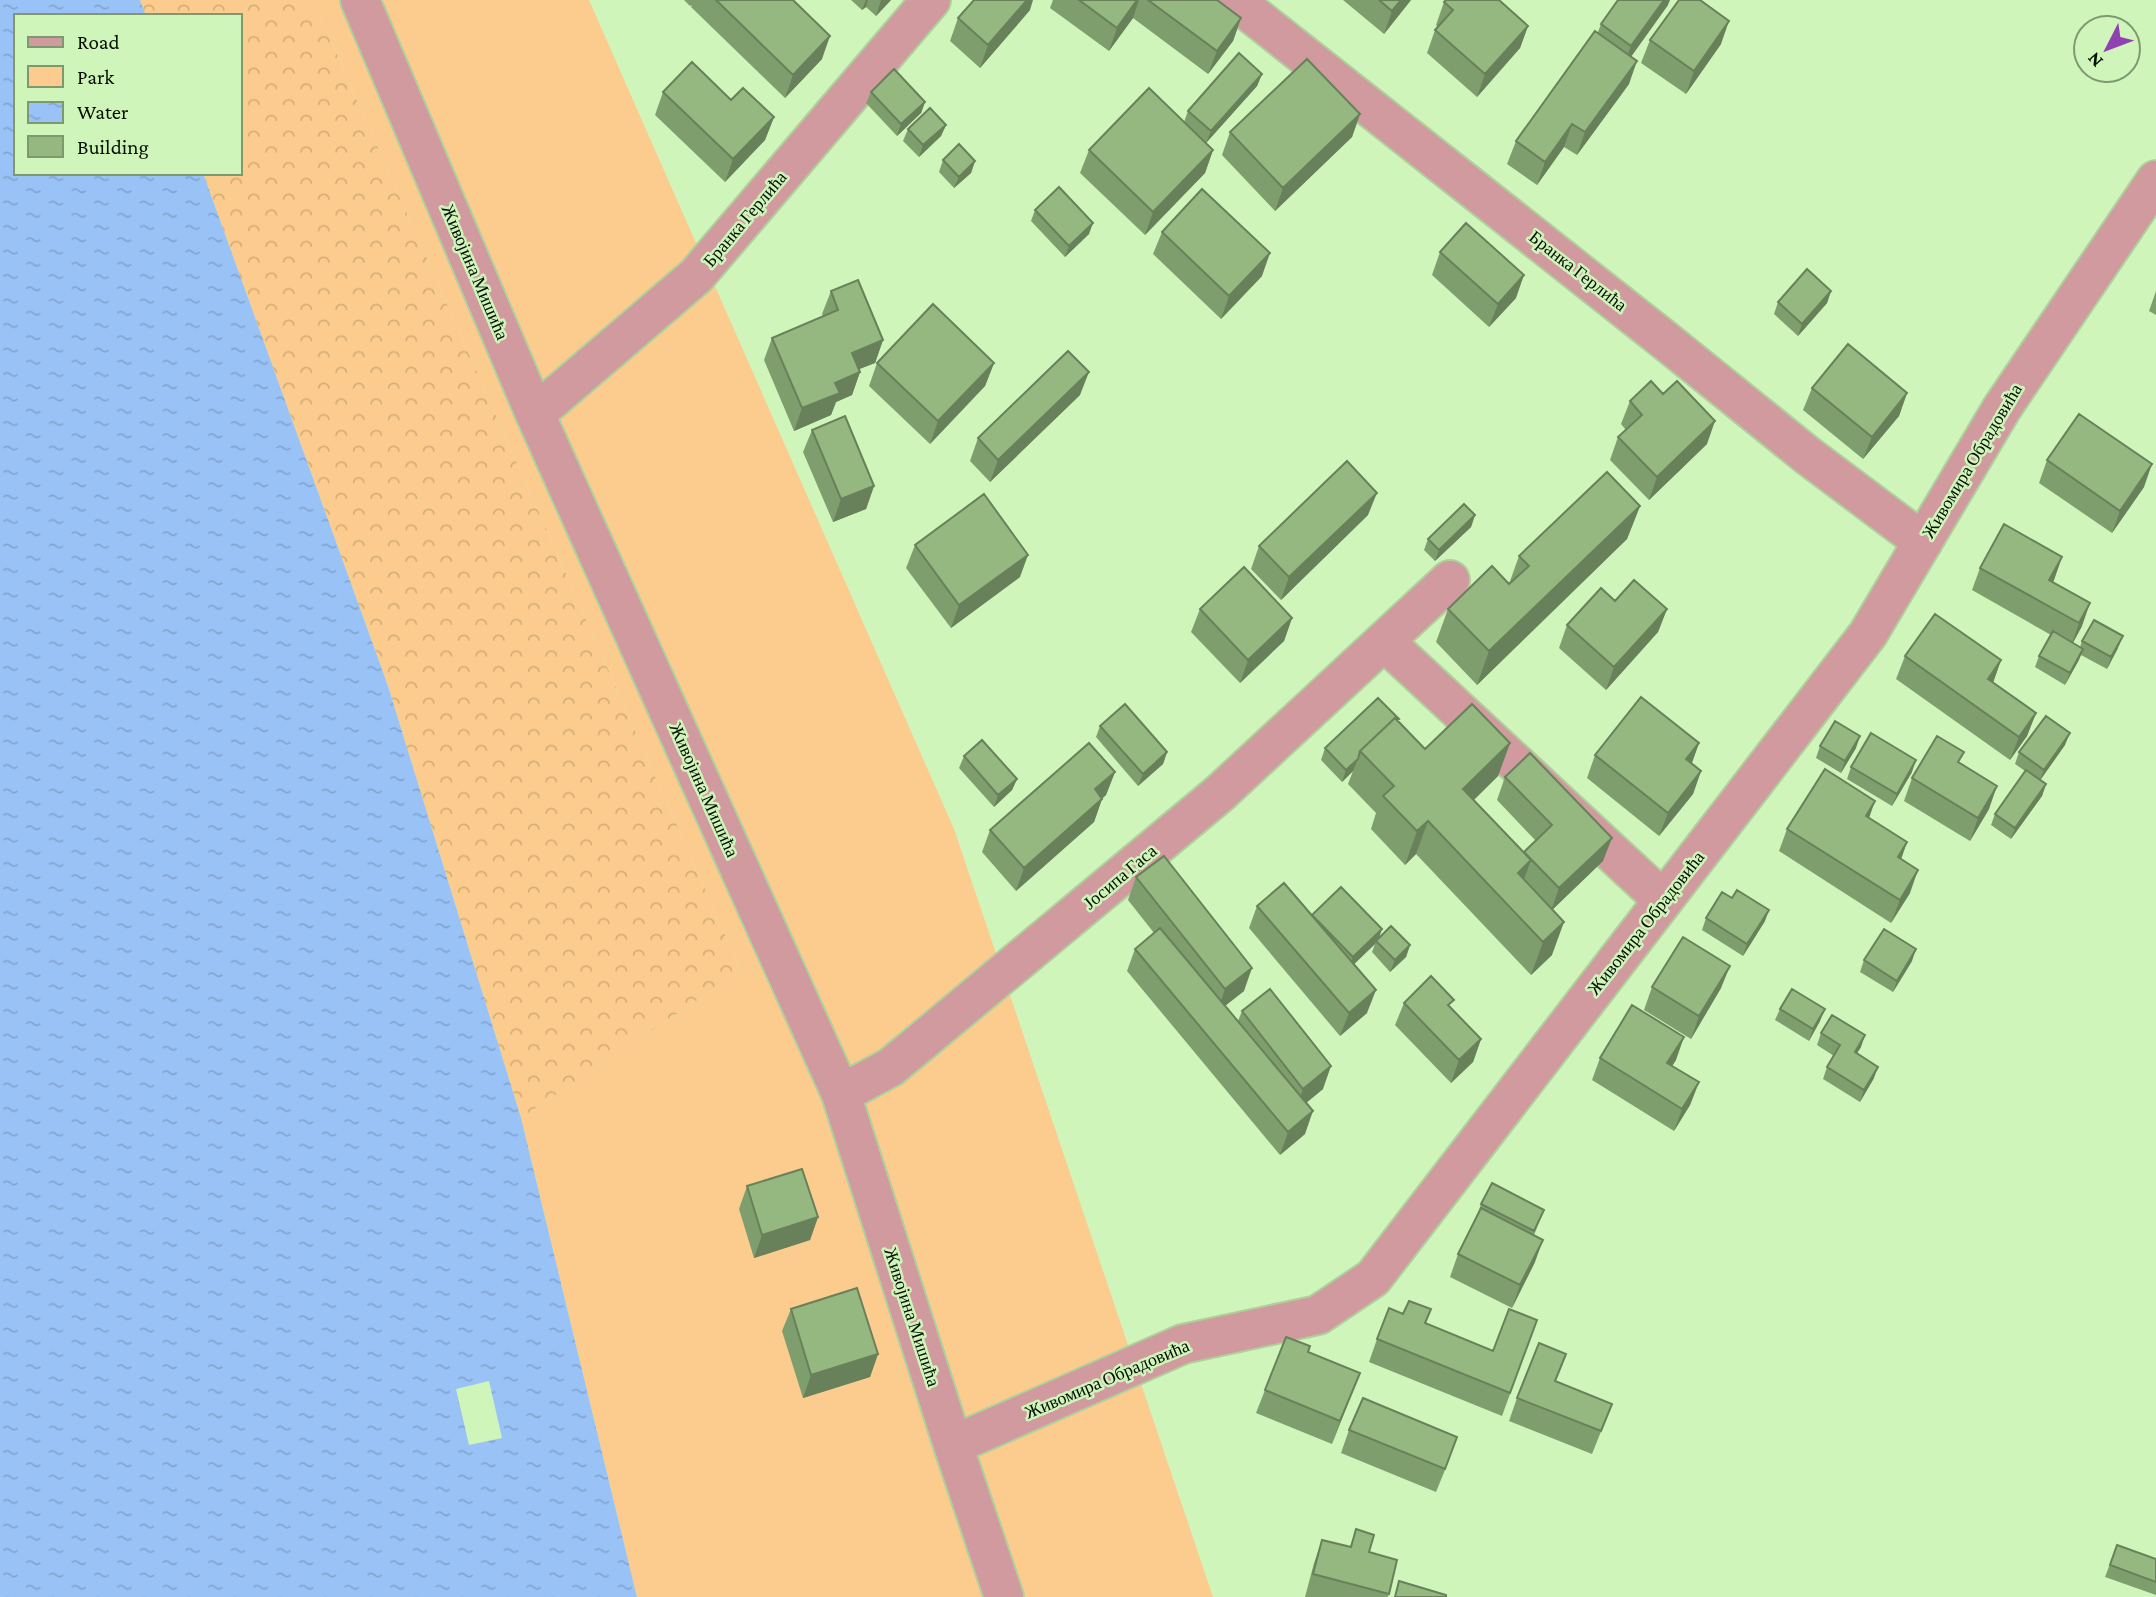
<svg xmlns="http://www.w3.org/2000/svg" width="2156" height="1597" viewBox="0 0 2156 1597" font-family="'Crimson Pro',serif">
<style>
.green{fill:#fbcc8d}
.forest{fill:url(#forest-crowns)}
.water{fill:url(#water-ripples)}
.pier{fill:#d0f5bb}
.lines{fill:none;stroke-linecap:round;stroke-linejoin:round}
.street-casing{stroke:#afd09d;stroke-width:42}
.street{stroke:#d09a9e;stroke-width:38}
.wall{fill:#7f9e6e}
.shaded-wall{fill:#68815a}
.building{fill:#94b880;stroke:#68815a;stroke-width:2}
.labels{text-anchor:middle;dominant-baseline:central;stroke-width:5;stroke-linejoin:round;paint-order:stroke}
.street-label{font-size:18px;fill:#040f00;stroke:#d0f5bb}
</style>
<defs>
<pattern id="forest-crowns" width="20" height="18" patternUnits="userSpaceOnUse" patternTransform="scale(1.75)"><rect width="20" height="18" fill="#fbcc8d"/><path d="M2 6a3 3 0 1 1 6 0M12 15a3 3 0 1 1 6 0" fill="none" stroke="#d6ae78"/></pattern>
<pattern id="water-ripples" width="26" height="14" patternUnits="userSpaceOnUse" patternTransform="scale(1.75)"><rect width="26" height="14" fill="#99c2f6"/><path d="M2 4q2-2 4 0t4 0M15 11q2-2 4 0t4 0" fill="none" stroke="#82a6d1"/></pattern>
</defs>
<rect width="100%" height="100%" fill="#d0f5bb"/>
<!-- green -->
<path class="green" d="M313,0h276l365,829 259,768h-576l-116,-479 220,-147z"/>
<!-- forest -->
<path class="forest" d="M140,0h173l428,971 -220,147 -133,-432 -185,-513h37v-157h-94z"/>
<!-- water -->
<path class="water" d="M0,0h140l6,16h-130v157h187l185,513 133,432 116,479h-637z"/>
<!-- pier -->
<path class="pier" d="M489,1381l13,57 -33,7 -13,-56z"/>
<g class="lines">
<!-- street casing -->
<g class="street-casing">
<path id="street" d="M360,0l175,414 306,680 112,351 51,152
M1234,0l433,342 140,113 116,87
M535,414l161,-138 235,-276
M1384,641l279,259
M841,1094l50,-27 328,-273 231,-214
M953,1445l230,-101 135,-29 55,-37 495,-644 134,-226 154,-228"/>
</g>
<!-- street -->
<use href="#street" class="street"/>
</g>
<!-- wall -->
<path class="wall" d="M684,0h109l29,59 -37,39 -94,-91 1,-2 -2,1z
M851,0h40l-15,16 -10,-9 -4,3z
M1053,0h164l24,18 -8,23 -25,33 -75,-56 -24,33 -59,-43z
M1343,0h68l-27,34z
M1444,2l84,24 -8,22 -43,49 -50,-44 8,-23 3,-3 -2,-2z
M1668,5l-37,52 -2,27 -52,71 -13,-8 -27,38 -30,-21 9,-23 82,-109 3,-8z
M1030,10l-50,58 -30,-27 8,-23z
M1650,40l71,4 -35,50 -45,-31z
M1262,74l-5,12 -51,57 7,7 -8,23 -60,62 -65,-62 9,-23 95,-28 4,-11z
M663,92l68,8 43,17 -9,23 -40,42 -70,-67z
M871,92l54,10 -4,11 -24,23 -31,-33z
M1360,114l-8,23 -77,74 -53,-56 8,-23z
M946,125l-5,11 -22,21 -16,-16 5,-12z
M943,160l32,1 -4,12 -17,15 -15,-16z
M1035,210l54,24 -24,23 -34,-36z
M1162,232l100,44 -41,43 -68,-65z
M1440,252l76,46 -27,29 -57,-52z
M831,291l52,49 -8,23 -16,6 1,3 -8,23 -16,7 -5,13 -37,16 -30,-71 8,-22 51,-22 -1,-2z
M1831,291l-4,12 -29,33 -24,-22 4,-12z
M2156,291v24l-7,-4z
M877,363h117l-9,23 -55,58 -61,-58z
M1812,388l95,5 -8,23 -36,43 -60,-49z
M1663,394l44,50 -58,56 -39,-40 8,-23 8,-7 -5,-6 9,-23z
M1080,395l-90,87 -20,-21 8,-23z
M812,430l62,56 -8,23 -33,13 -30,-70z
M2047,460l97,27 -32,46 -73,-50z
M1640,506l-13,33 -150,146 -41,-43 12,-33 61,-25 10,-28z
M1368,515l-87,85 -30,-31 8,-23z
M1475,515l-4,12 -36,34 -11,-11 4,-11z
M915,545l105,32 -69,51 -45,-60z
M2062,557l-9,25 29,44 -9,17 7,4 2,-6 36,7 -11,21 -26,-14 -16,30 -30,-18 4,-11 12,-21 -79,-45 8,-22z
M1615,601l52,8 -9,23 -52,58 -47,-42 8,-23z
M1200,609l92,9 -8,23 -44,42 -49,-51z
M1905,656l96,4 -8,22 43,31 -9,23 -17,24 -114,-81z
M1399,719l-1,2 27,28 85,-6 -12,33 -24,24 50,52 12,-11 -39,-41 8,-23 98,84 -51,49v45l-21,20 -115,-121 -11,11 -34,-36 5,-16 -28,-29 5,-13 -11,11 -21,-22 4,-12z
M1100,726l67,26 -4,12 -25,22 -42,-49z
M1699,743l-7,20 9,8 -8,23 -34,42 -72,-58 8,-23z
M2065,745l-25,35 6,4 -4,12 -31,43 -20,-14 4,-11 30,-43 -10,-7 4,-12z
M1820,746l36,2 -15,25 -25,-15z
M964,756l53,23 -5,11 -18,17 -35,-39z
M1851,767l61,5 -20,34 -45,-27z
M1115,772l-9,23 -4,4 -8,23 -78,69 -34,-39 8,-22z
M1912,778l77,31 -19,32 -66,-40z
M1869,818l38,24 -6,17 9,34 -19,30 -112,-72 8,-22z
M1136,877l108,114 -19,15 13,15 4,-10 81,78 -17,14 -1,31 -25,21 -153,-184 8,-22 19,-16 -26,-33z
M1732,898l33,23 -22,35 -41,-26 4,-12z
M1257,906l55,10 67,22 31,7 -4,12 -16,15 -18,-20 3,-8 -21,20 13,49 -27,23 -91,-108z
M1864,960l48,1 -19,31 -33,-20z
M1652,987l69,1 -30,51 -47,-29z
M1404,1003l47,5 30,31 -8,23 -22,21 -56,-58z
M1780,1009l40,12 -11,20 -34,-21z
M1821,1033l40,14 -4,6 17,25 -14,24 -37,-23 4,-12 7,-11 -17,-11z
M1600,1058l76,2 -4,6 27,16 -9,23 -16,26 -82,-51z
M747,1186l71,31 -8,23 -56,18 -15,-49z
M1481,1204l63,6 -10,25 1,27 -23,46 -62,-31 8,-23 19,-38z
M791,1309l87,45 -8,23 -67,21 -21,-67z
M1537,1320l-35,96 -133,-54 8,-23 48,-16 68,28z
M1308,1352l43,43 -19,49 -76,-31 9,-23z
M1556,1381l56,23 -20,50 -83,-33 8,-23z
M1349,1430l100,30 -13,32 -95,-39z
M1356,1529l13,23 28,8 -9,37h-83l9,-34 8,-23 28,7z
M2117,1545l39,14v36l-51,-18z"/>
<!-- shaded-wall -->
<path class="shaded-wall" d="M866,0h2l-2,7 -4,3z
M881,0h10l-15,16z
M1027,0h6l-3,10 -50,58 8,-23z
M1137,0h2l-6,18 -24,33 8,-23z
M1401,0h10l-27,34 8,-23z
M1664,0h6l-2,5 -46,64 9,-23z
M1241,18l-8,23 -25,33 9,-23z
M1729,21l-8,23 -35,50 8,-23z
M1528,26l-8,22 -43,49 8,-23z
M830,36l-8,23 -37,39 8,-23z
M1637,61l-8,23 -52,71 8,-23z
M1262,74l-5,12 -51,57 5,-12z
M925,102l-4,11 -24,23 4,-12z
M1360,114l-8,23 -77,74 8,-23z
M774,117l-9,23 -40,42 8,-23z
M1572,124l-8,23 -27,38 8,-23z
M946,125l-5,11 -22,21 4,-12z
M1213,150l-8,23 -60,62 8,-23z
M975,161l-4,12 -17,15 5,-11z
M1093,223l-4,11 -24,23 4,-11z
M1270,253l-8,23 -41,43 8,-23z
M1524,275l-8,23 -27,29 9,-23z
M1831,291l-4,12 -29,33 4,-12z
M883,340l-8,23 -31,12 8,-22z
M994,363l-9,23 -55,58 8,-23z
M860,372l-8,23 -16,7 -5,13 -37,16 8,-23 33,-25z
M1089,372l-9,23 -90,87 8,-22z
M1907,393l-8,23 -36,43 9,-22z
M1715,421l-8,23 -58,56 8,-23z
M2152,464l-8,23 -32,46 8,-22z
M874,486l-8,23 -33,13 8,-23z
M1377,493l-9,22 -87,85 8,-23z
M1640,506l-13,33 -150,146 12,-34z
M1475,515l-4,12 -36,34 4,-11z
M1028,555l-8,22 -69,51 8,-23z
M2062,557l-8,23 -13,23 8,-23z
M2090,603l-8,23 -11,20 8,-23z
M1667,609l-9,23 -52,58 8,-23z
M1292,618l-8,23 -44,42 8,-23z
M2123,636l-5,12 -11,21 4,-12z
M2083,649l-4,11 -14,25 5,-12z
M2001,660l-8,23 -5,-4z
M2036,713l-9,23 -17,24 9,-23z
M2070,733l-5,12 -26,37 5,-12z
M1860,736l-4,12 -15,25 4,-12z
M1510,743l-12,33 -47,46 12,-33z
M1699,743l-8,22 -5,-6z
M1167,752l-4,12 -25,22 5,-12z
M1358,759l-5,12 -11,11 4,-12z
M1916,760l-4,12 -20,34 5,-12z
M1701,771l-8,23 -34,42 9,-23z
M1115,772l-9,23 -20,17 9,-23z
M1017,779l-5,11 -18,17 4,-12z
M2046,784l-4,12 -31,43 4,-11z
M1997,786l-8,23 -19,32 8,-23z
M1102,799l-8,23 -78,69 8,-23z
M1875,801l-8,23 -1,-8z
M1428,821l-12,33 -11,11 12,-34z
M1612,838l-9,23 -52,50 8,-23z
M1907,842l-8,23 -1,-8z
M1531,860l-12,33 -1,-20z
M1918,870l-8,23 -19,30 9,-23z
M1769,910l-4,11 -22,35 4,-12z
M1564,922l-12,33 -21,20 12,-33z
M1382,929l-4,12h-2l-1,3 -26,25 4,-12z
M1410,945l-4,12 -16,15 5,-12z
M1916,949l-4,12 -19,31 4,-11z
M1730,966l-9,22 -30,51 8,-23z
M1252,968l-8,23 -27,21 8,-23z
M1376,990l-9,23 -27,23 9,-23z
M1825,1009l-5,12 -11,20 4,-12z
M1865,1035l-4,12 -11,17 5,-12z
M1684,1037l-8,23 -17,26 8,-23z
M1481,1039l-8,23 -22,21 8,-23z
M1331,1066l-8,23 -28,23 8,-23z
M1878,1067l-4,11 -14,24 4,-12z
M1699,1082l-9,23 -16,26 8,-22z
M1313,1111l-8,23 -25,21 8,-23z
M818,1217l-8,23 -56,18 8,-23z
M1543,1240l-8,22 -23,46 8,-23z
M878,1354l-8,23 -67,21 8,-23z
M1360,1373l-9,22 -19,49 8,-23z"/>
<!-- building -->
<path class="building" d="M716,0h77l37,36 -37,39z
M974,0h53l-39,45 -30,-27z
M1079,0h58l-20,28z
M1148,0h69l24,18 -24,33z
M1379,0h22l-9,11z
M1446,0h53l29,26 -43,48 -50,-44 18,-20 -9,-8z
M1618,0h46l-33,46 -30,-22z
M1679,0h21l29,21 -35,50 -44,-31z
M1595,31l42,30 -52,71 -13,-8 -27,38 -29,-21z
M1239,53l23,21 -51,57 -23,-20z
M1307,59l53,55 -77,74 -53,-56z
M692,62l39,38 12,-12 31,29 -41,42 -70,-67z
M894,69l31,33 -24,22 -30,-32z
M1149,88l64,62 -60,62 -64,-62z
M930,108l16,17 -23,20 -15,-16z
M959,144l16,17 -16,16 -16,-17z
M1059,187l34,36 -24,23 -34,-36z
M1202,189l68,64 -41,43 -67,-64z
M1466,223l58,52 -26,29 -58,-52z
M1807,269l24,22 -29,33 -24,-22z
M858,280l25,60 -31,13 8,19 -25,11 5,10 -38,15 -30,-70 66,-28 -7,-19z
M933,304l61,59 -56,58 -61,-58z
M1848,344l59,49 -35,44 -60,-49z
M1068,351l21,21 -91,88 -20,-22z
M1651,381l12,13 14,-13 38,40 -58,56 -39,-40 24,-22 -12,-14z
M2079,414l73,50 -32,47 -73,-51z
M845,416l29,70 -33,13 -29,-69z
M1347,461l30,32 -88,84 -30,-31z
M1607,472l33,34 -151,145 -41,-42 44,-43 17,18 20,-18 -10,-10z
M984,494l44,61 -69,50 -44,-60z
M1464,504l11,11 -36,35 -11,-11z
M2004,524l58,33 -13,23 41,23 -11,20 -99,-55z
M1244,567l48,51 -44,42 -48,-51z
M1634,580l33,29 -53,58 -47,-42 34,-37 14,13z
M1935,614l66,46 -13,19 48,34 -17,24 -114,-81z
M2094,620l29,16 -12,21 -29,-16z
M2053,631l30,18 -13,24 -31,-17z
M1641,697l58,46 -13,16 15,12 -33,42 -73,-58z
M1378,698l21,21 -2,1 -2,-2 -35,33 -2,8 -12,11 -21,-22z
M1125,704l42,48 -24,22 -43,-48z
M1472,704l38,39 -47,46 68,71 -13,13 46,49 -21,20 -115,-121 -11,10 -34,-35 11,-10 -34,-35 35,-33 30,31z
M2046,716l24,17 -26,37 -25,-18z
M1835,721l25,15 -15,25 -25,-15z
M1871,733l45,27 -19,34 -46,-27z
M1937,736l27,16 -6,10 39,24 -19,32 -66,-40z
M982,740l35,39 -19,16 -34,-39z
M1089,743l26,29 -20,17 7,10 -78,69 -34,-38z
M1530,753l82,85 -53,50 -35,-36 28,-27 -47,-48z
M1825,769l50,32 -9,15 41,26 -9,15 20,13 -18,30 -113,-71z
M2026,770l20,14 -31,44 -20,-14z
M1164,856l88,112 -27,21 -89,-112z
M1284,883l92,107 -27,23 -92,-107z
M1341,887l41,42 -29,28 -41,-42z
M1737,890l32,20 -22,34 -41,-26 16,-26 10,6z
M1391,926l19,19 -15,15 -19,-19z
M1160,928l153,183 -25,21 -153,-183z
M1884,929l32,20 -19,32 -33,-21z
M1683,937l47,29 -31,50 -47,-29z
M1431,976l23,24 -6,5 33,34 -22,21 -55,-57z
M1270,989l61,77 -28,23 -61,-78z
M1792,989l33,20 -12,20 -33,-20z
M1632,1005l52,32 -17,26 32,19 -17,27 -82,-51z
M1832,1015l33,20 -10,17 23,15 -14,23 -37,-23 13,-22 -19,-12z
M802,1169l16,48 -56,18 -15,-49z
M1492,1183l52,27 -10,21 -53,-27z
M1481,1208l62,32 -23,45 -62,-31z
M857,1288l21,66 -67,21 -20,-66z
M1409,1301l22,8 -6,14 68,28 16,-42 28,11 -27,73 -133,-54 12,-31 14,6z
M1286,1337l24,9 -2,6 52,21 -20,48 -75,-31z
M1539,1343l27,11 -11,27 57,23 -11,27 -84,-33z
M1363,1398l94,39 -12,32 -96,-39z
M1356,1529l18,6 -5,17 28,8 -8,34 -76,-20 9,-34 29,7z
M2117,1545l39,14v23l-46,-17z
M1399,1581l47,14v2h-51z"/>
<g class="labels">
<!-- street labels -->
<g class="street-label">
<text transform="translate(745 219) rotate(-50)">Бранка Герлића</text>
<text transform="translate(1578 271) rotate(38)">Бранка Герлића</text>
<text transform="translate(475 272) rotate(67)">Живојина Мишића</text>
<text transform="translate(1972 461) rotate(-59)">Живомира Обрадовића</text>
<text transform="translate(704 790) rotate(66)">Живојина Мишића</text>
<text transform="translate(1120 877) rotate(-40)">Јосипа Гаса</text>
<text transform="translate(1646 923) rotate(-52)">Живомира Обрадовића</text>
<text transform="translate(912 1317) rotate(72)">Живојина Мишића</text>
<text transform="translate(1107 1379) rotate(-23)">Живомира Обрадовића</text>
</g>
</g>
<!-- legend -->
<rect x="14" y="14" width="228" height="161" fill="#d0f5bb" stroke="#7e9970" stroke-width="2"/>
<rect x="28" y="37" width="35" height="10" fill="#d09a9e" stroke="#7e9970" stroke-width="2"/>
<text x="77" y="49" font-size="21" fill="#040f00">Road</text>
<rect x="28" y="66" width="35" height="21" fill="#fbcc8d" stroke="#7e9970" stroke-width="2"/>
<text x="77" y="84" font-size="21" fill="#040f00">Park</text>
<rect x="28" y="102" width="35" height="21" fill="url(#water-ripples)" stroke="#7e9970" stroke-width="2"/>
<text x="77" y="119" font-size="21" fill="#040f00">Water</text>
<rect x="28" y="136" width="35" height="21" fill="#94b880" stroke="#7e9970" stroke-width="2"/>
<text x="77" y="154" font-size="21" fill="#040f00">Building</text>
<!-- north arrow -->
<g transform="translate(2107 49) rotate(228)"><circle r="33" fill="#d0f5bb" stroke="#7e9970" stroke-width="2"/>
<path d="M0-5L12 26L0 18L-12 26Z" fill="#9041b1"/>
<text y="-10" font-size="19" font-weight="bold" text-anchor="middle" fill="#040f00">N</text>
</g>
</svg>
